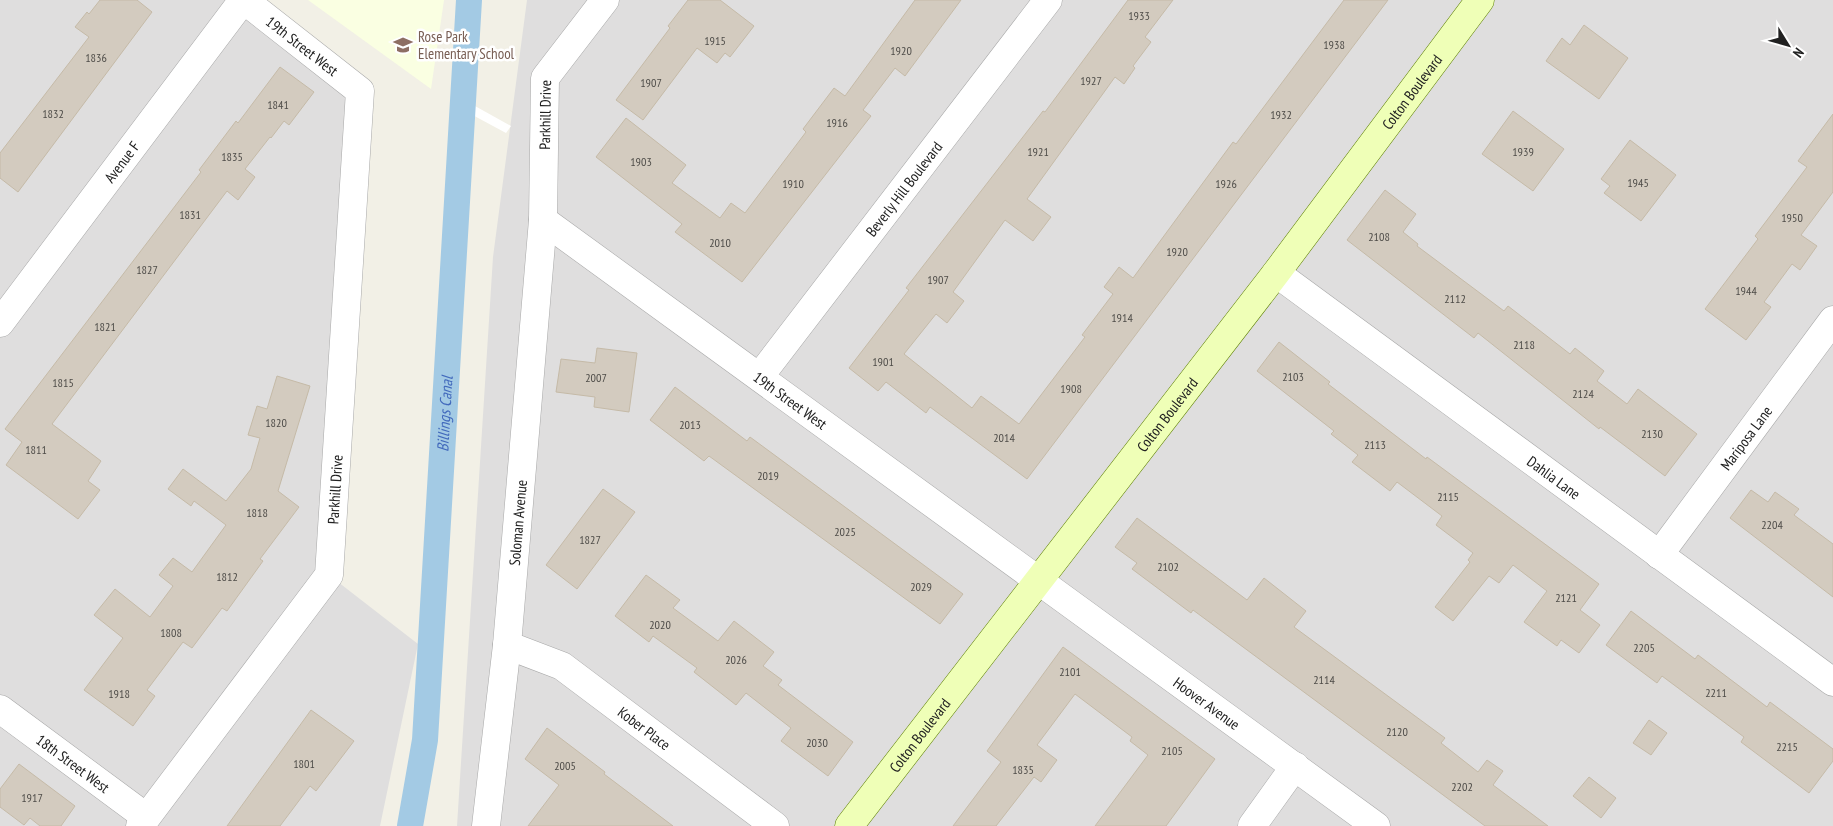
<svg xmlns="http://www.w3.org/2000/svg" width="1833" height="826" viewBox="0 0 1833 826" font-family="'PT Sans Narrow',sans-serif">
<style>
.residential{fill:#dfdede}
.education{fill:#faffe2}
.pier{fill:#fff}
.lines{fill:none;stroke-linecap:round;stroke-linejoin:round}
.canal{stroke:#a3cae4;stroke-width:26}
.building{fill:#d3cbbf;stroke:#c5baa7}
.street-casing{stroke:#a8a8a8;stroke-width:29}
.secondary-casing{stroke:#5c7f00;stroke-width:29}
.street{stroke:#fff;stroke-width:28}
.secondary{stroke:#efffb7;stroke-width:28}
.labels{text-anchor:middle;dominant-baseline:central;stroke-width:5;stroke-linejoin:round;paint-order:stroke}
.number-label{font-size:12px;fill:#4e4c48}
.education-label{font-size:15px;fill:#785e54;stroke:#fff;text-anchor:start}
.street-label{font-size:15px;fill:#212121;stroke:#fff}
.water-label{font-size:16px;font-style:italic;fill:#426abc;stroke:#fff}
</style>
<rect width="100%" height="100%" fill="#f2f0e6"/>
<!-- residential -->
<path class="residential" d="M0,0h239l121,91 -31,484 89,69 -38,182h-380z
M527,0h1306v826h-1376l36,-569z"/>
<!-- education -->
<path class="education" d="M308,0h136l-13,89z"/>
<!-- pier -->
<path class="pier" d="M466,101l45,25 -5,7 -39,-21z"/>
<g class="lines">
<!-- canal -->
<path class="canal" id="s1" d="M410,826l15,-86 44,-740"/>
</g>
<!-- building -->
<path class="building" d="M100,0h37l15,12 -134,180 -18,-14v-25l89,-116 -14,-10 12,-15 2,2z
M688,0h32l34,26 -24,31 -5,-4 -8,10 -20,-15 -54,72 -27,-20 54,-72 -2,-2z
M915,0h46l-56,76 -10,-8 -32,42 8,6 -129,166 -67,-50 7,-8 -86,-67 30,-39 60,47 -14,18 48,35 11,-15 14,10 61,-81 -3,-3 31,-41 11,8z
M1128,0h45l-28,37 6,5 -18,24 2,2 -11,16 -9,-7 -88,122 24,18 -18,24 -28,-21 -52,72 11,9 -17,22 -11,-9 -32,40 68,54 9,-12 38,28 66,-87 -3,-2 31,-41 -9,-7 15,-20 14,11 100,-136 3,2 108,-144h44l-361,479 -97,-72 -4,6 -40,-31 -8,9 -29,-23 60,-78 -3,-2 137,-177 2,1z
M1584,25l44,33 -29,41 -53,-38 16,-23 8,7z
M280,67l34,25 -25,33 -5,-4 -13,17 -1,-1 -25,32 10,8 -17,23 -11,-9 -175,233 49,37 -13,20 12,9 -22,29 -72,-54 16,-23 -17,-13 196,-257 -2,-2 37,-49 2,2z
M1513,111l51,38 -31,42 -51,-37z
M1833,114v78l-32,43 16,11 -17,24 -8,-6 -28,38 7,5 -25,33 -41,-31 53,-70 -3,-3 52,-69 -9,-6z
M1630,140l46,35 -35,46 -37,-28 6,-7 -9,-7z
M1385,190l31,24 -13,18 15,12 -1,2 87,65 4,-5 62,48 5,-6 29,23 -7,10 30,23 11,-15 59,45 -32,42 -65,-49 -1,2 -121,-96 -4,5 -127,-98z
M1279,342l51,40 -2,2 98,75 1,-2 172,127 -19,26 20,15 -21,28 -18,-13 -4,6 -33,-24 23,-31 -34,-26 -14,18 -10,-7 -36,45 -18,-14 35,-45 -2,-2 5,-7 -37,-28 6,-9 -45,-34 -7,9 -38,-29 6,-7 -27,-21 3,-3 -77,-60z
M597,348l40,5 -8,59 -35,-5 1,-10 -39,-5 5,-33 34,4z
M277,376l33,10 -32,105 21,16 -39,52 3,2 -36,50 -5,-3 -30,40 -9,-6 -36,48 8,6 -22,30 -49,-36 39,-52 -29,-23 21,-26 35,28 23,-31 -14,-11 14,-17 19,14 34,-47 -32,-24 -3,5 -23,-17 15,-20 43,32 25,-32 9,-31 -12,-3 9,-29 10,3z
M675,387l72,54 3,-4 213,157 -23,30 -231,-168 -5,5 -54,-41z
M603,489l32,23 -58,77 -31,-24z
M1751,490l17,12 7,-10 24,17 -5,6 39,29v53l-103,-79z
M1137,518l110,82 17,-22 42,33 -12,16 151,111 -4,5 37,29 9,-12 16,11 -10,14 55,41h-63l-292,-216 -2,3 -59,-44 5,-6 -22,-16z
M646,575l34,25 -7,8 45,33 16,-20 40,31 -11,14 19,14 -4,5 75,57 -25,34 -47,-35 10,-13 -45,-35 -10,12 -42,-33 3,-4 -44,-32 -4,6 -34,-26z
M1631,611l64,48 3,-4 69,52 3,-5 63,47v12l-24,32 -68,-51 3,-5 -82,-61 -5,7 -51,-38z
M1063,647l152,112 -49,67h-71l53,-71 -18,-14 2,-4 -57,-43 -38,51 20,15 -16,22 -7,-5 -38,49h-43l48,-64 -14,-11z
M311,710l43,31 -38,50 -6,-5 -30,40h-53z
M1649,720l18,13 -16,22 -18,-12z
M547,728l58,44 -1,2 69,52h-145l31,-41 -34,-26z
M19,764l56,42 -14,20h-21l-10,-8 -6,7 -24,-18v-18z
M1589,777l27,21 -15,20 -28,-22z"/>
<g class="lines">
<!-- street casing -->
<g class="street-casing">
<g id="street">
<path id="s2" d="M543,220l833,606"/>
<path id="s3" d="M1276,273l557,409"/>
<path id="s4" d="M0,323l243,-323"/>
<path id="s5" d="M760,376l288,-376"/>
<path id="s6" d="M1659,555l174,-235"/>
<path id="s7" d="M507,645l55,21 213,160"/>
<path id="s8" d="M0,709l146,108"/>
<path id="s9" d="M140,826l189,-251 31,-484 -116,-91"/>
<path id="s10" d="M486,826l21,-181 36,-425 2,-142 60,-78"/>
<path d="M1252,826l43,-60"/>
</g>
</g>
<!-- secondary casing -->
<g class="secondary-casing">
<g id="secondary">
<path id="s11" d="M849,826l427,-553 204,-273"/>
</g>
</g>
<!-- street -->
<use href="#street" class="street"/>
<!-- secondary -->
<use href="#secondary" class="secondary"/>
</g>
<!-- icons -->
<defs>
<g id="school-bare" transform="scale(1.5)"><path d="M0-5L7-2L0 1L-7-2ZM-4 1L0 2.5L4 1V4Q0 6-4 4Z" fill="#8d6e63" stroke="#fff" stroke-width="2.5" paint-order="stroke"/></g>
</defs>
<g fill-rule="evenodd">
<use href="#school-bare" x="403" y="45"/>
</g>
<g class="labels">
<!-- number labels -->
<g class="number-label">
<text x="1139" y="15">1933</text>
<text x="715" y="40">1915</text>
<text x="1334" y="44">1938</text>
<text x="901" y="50">1920</text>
<text x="96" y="57">1836</text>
<text x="1091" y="80">1927</text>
<text x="651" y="82">1907</text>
<text x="278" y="104">1841</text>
<text x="53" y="113">1832</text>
<text x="1281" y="114">1932</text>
<text x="837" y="122">1916</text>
<text x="1038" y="151">1921</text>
<text x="1523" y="151">1939</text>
<text x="232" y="156">1835</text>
<text x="641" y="161">1903</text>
<text x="1638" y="182">1945</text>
<text x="793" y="183">1910</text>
<text x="1226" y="183">1926</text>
<text x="190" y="214">1831</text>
<text x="1792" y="217">1950</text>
<text x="1379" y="236">2108</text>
<text x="720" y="242">2010</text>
<text x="1177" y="251">1920</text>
<text x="147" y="269">1827</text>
<text x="938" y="279">1907</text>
<text x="1746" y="290">1944</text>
<text x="1455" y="298">2112</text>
<text x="1122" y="317">1914</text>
<text x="105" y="326">1821</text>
<text x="1524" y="344">2118</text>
<text x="883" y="361">1901</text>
<text x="1293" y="376">2103</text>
<text x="596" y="377">2007</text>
<text x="63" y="382">1815</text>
<text x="1071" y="388">1908</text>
<text x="1583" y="393">2124</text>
<text x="276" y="422">1820</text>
<text x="690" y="424">2013</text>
<text x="1652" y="433">2130</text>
<text x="1004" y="437">2014</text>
<text x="1375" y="444">2113</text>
<text x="36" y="449">1811</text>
<text x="768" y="475">2019</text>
<text x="1448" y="496">2115</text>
<text x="257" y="512">1818</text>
<text x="1772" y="524">2204</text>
<text x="845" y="531">2025</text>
<text x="590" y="539">1827</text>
<text x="1168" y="566">2102</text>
<text x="227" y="576">1812</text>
<text x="921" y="586">2029</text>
<text x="1566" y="597">2121</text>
<text x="660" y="624">2020</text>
<text x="171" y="632">1808</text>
<text x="1644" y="647">2205</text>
<text x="736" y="659">2026</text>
<text x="1070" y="671">2101</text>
<text x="1324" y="679">2114</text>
<text x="1716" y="692">2211</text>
<text x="119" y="693">1918</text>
<text x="1397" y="731">2120</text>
<text x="817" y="742">2030</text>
<text x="1787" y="746">2215</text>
<text x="1172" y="750">2105</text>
<text x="304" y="763">1801</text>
<text x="565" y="765">2005</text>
<text x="1023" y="769">1835</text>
<text x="1462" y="786">2202</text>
<text x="32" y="797">1917</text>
</g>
<!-- education labels -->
<g class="education-label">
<text x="418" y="36">Rose Park<tspan x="418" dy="17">Elementary School</tspan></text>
</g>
<!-- street labels -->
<g class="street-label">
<text transform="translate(302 46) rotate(38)">19th Street West</text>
<text stroke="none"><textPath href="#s11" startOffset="925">Colton Boulevard</textPath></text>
<text stroke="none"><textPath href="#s10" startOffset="714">Parkhill Drive</textPath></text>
<text stroke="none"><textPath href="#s4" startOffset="202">Avenue F</textPath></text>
<text stroke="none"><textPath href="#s5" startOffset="236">Beverly Hill Boulevard</textPath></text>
<text stroke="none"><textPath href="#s2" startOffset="306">19th Street West</textPath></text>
<text stroke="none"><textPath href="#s11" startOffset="520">Colton Boulevard</textPath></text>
<text stroke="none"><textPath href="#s6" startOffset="146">Mariposa Lane</textPath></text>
<text stroke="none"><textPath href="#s3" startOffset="345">Dahlia Lane</textPath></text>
<text stroke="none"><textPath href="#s9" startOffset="400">Parkhill Drive</textPath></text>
<text stroke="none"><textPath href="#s10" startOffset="305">Soloman Avenue</textPath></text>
<text stroke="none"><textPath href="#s2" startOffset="821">Hoover Avenue</textPath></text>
<text stroke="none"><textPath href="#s7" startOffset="162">Kober Place</textPath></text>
<text stroke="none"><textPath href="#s11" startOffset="115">Colton Boulevard</textPath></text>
<text stroke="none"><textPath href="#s8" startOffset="91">18th Street West</textPath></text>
</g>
<!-- water labels -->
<g class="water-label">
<text stroke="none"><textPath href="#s1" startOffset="414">Billings Canal</textPath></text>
</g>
</g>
<!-- north arrow -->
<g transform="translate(1788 45) rotate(127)" stroke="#ffffff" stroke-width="4" paint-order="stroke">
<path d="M0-4L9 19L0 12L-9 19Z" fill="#212121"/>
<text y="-8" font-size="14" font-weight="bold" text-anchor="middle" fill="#212121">N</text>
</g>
</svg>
